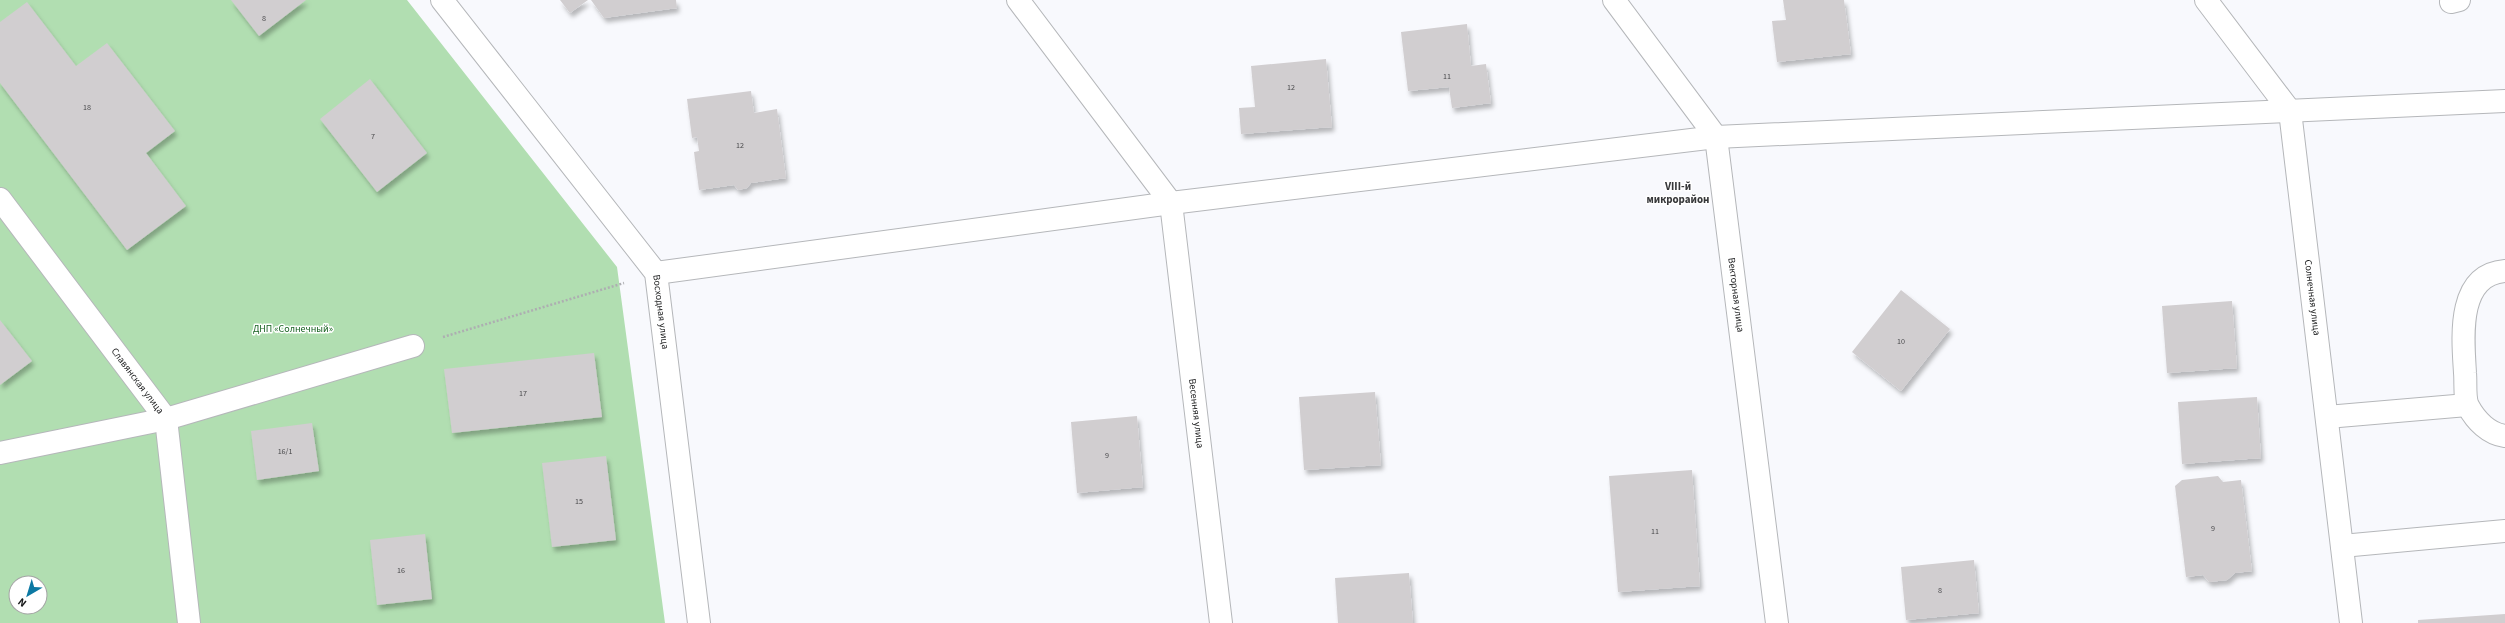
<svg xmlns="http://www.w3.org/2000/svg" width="2505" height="623" viewBox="0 0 2505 623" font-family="'Source Sans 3',sans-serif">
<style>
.green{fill:#b1deb1;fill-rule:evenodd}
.building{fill:#d1ced0;filter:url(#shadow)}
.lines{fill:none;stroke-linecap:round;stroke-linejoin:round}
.minor-casing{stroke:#b5b7ba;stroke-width:24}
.path{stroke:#adaeb1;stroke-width:2.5;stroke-dasharray:2 2;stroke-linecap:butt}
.minor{stroke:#fff;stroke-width:22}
.labels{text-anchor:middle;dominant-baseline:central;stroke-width:3;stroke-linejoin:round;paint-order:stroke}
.number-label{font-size:8px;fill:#48484a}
.street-label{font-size:10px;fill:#1b1c1d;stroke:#fff}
.park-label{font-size:10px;fill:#166120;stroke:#fff}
.neighbourhood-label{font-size:11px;font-weight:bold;fill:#37383a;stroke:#fff}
</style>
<defs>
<filter id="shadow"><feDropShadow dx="2.5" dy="4.5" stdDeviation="2" flood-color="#0004"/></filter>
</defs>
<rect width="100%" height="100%" fill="#f8f9fd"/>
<!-- green -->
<path class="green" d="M0,0h407l210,267 48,356h-665zM16,583h24v24h-24z"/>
<!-- building -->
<path class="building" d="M231,0h75l-47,36z
M560,0h28l-18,13z
M591,0h85l1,8 -73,10z
M1783,0h61l7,54 -74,8 -5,-41 14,-1z
M27,2l49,64 31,-23 68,88 -29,22 40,53 -59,44 -127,-167v-61z
M1467,24l4,42 15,-2 5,39 -39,5 -3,-21 -41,4 -7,-59z
M1326,59l6,68 -91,7 -2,-26 16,-1 -4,-41z
M370,79l57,74 -50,39 -57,-73z
M751,91l3,22 23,-4 9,69 -35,5 -4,5 -9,2 -4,-5 -35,5 -5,-38 5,-1 -2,-14 -5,1 -5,-39z
M1901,290l49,39 -49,62 -49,-39z
M2232,301l5,67 -70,5 -5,-67z
M0,320l32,41 -32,24z
M594,353l8,64 -150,16 -8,-64z
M1375,392l6,73 -77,5 -5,-73z
M2257,397l4,61 -79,6 -4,-62z
M1137,416l6,71 -66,6 -6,-71z
M312,423l7,48 -62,9 -6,-49z
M606,456l10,84 -64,7 -10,-84z
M1692,470l8,116 -82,6 -9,-116z
M2218,476l5,6 18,-2 11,91 -17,2 -8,7 -18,2 -6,-7 -17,2 -11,-91 7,-6z
M425,534l7,65 -55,6 -7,-65z
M1974,560l5,53 -73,7 -5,-53z
M1409,573l4,50h-75l-3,-45z
M2505,614v9h-87v-3z"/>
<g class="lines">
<!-- minor casing -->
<g class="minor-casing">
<g id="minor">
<path id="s1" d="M442,0l214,273 43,350"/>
<path id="s2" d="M1018,0l153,203 50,420"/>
<path id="s3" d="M1614,0l102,137 61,486"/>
<path id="s4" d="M2206,0l84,111 61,512"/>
<path d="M2451,2l8,-2"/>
<path id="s5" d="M0,199l166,220 23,204"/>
<path d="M2505,271c-49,4 -42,68 -40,102 1,9 -1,25 3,33 8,15 21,28 37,30"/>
<path d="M656,273l515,-70 545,-66 789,-36"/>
<path d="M2327,417l140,-12"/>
<path d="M0,453l166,-34 247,-73"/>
<path d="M2342,546l163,-15"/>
</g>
</g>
<!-- path -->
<path class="path" d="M443,337l181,-54"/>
<!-- minor -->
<use href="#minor" class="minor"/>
</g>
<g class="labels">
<!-- number labels -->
<g class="number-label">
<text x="264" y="18">8</text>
<text x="1447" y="76">11</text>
<text x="1291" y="87">12</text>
<text x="87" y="107">18</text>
<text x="373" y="136">7</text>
<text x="740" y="145">12</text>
<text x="1901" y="341">10</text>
<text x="523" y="393">17</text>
<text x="285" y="451">16/1</text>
<text x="1107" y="455">9</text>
<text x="579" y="501">15</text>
<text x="2213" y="528">9</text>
<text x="1655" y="531">11</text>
<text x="401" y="570">16</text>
<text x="1940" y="590">8</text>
</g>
<!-- street labels -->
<g class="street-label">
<text stroke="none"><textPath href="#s3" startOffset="330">Векторная улица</textPath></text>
<text stroke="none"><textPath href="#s4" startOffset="327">Солнечная улица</textPath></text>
<text stroke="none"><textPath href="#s1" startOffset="386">Восходная улица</textPath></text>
<text stroke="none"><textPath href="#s5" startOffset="228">Славянская улица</textPath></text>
<text stroke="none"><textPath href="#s2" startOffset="466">Весенняя улица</textPath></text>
</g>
<!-- park labels -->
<g class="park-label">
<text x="293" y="329">ДНП «Солнечный»</text>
</g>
<!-- neighbourhood labels -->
<g class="neighbourhood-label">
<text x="1678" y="186">VIII-й<tspan x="1678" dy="13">микрорайон</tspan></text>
</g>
</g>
<!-- north arrow -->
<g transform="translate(28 595) rotate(218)"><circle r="19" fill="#ffffff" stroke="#a4a4a5"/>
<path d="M0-3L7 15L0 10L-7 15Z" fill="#0c79a3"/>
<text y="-6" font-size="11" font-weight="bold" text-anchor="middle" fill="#1b1c1d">N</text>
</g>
</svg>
